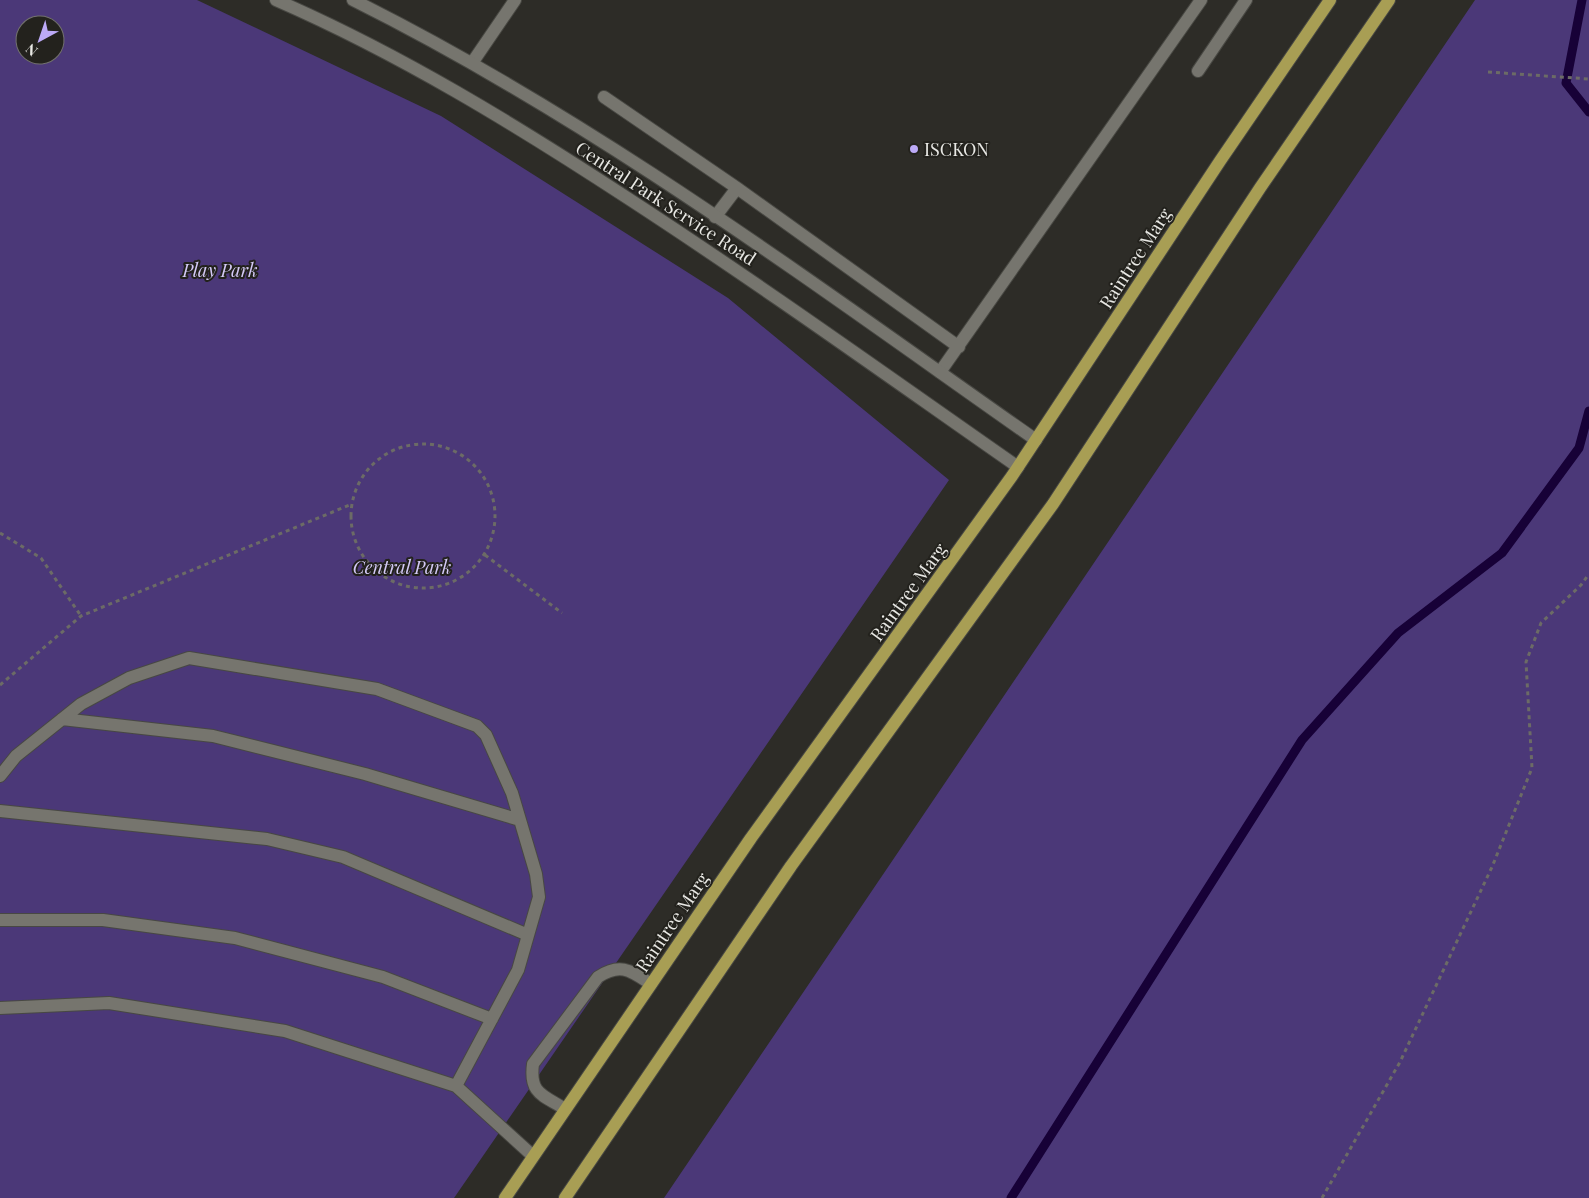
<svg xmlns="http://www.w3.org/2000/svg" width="1589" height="1198" viewBox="0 0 1589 1198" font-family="'Playfair Display',serif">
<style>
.green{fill:#4b3878;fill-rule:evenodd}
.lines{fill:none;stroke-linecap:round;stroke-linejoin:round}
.stream{stroke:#170137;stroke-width:9}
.service-casing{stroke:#484843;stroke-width:14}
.tertiary-casing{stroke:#484843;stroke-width:14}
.primary-casing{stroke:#484843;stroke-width:14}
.path{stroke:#6c6b66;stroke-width:3;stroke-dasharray:4 4;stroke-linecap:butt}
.service{stroke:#76756e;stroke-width:12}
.tertiary{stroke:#76756e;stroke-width:12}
.primary{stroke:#a89e54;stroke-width:12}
.poi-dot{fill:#bcaaf6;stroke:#23221d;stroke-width:2}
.labels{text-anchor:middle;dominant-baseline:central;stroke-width:4;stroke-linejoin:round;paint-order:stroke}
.poi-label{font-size:18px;fill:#e8e8e4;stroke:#23221d;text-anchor:start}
.street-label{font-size:18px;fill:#e8e8e4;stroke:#23221d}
.park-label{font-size:18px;font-style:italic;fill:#d4caf6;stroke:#23221d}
</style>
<rect width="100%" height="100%" fill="#2d2c27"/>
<!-- green -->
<path class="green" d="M0,0h197l244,116 287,182 221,182 -495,718h-454zM25,25h30v30h-30z
M1475,0h114v1198h-925z"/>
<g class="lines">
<!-- stream -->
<path class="stream" d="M1582,0l-16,83 23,29
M1011,1198l291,-458 96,-107 104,-80 77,-105 10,-37"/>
<!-- service casing -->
<g class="service-casing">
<path id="service" d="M472,63l43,-63
M1198,71l48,-71
M604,97l133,91 222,159
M715,217l22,-29
M940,372l261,-372
M62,719l151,17 152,38 155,46
M0,776l16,-20 65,-52 48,-26 60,-20 188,31 100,37 9,9 26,58 24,81 3,23 -21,73 -62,116 77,70
M0,811l267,28 76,18 185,78
M0,920h103l132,18 148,39 109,42
M0,1008l109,-5 176,28 171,55
M565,1109c-22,-14 -36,-15 -32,-45l65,-87c23,-15 33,-6 53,7"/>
</g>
<!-- tertiary casing -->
<g class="tertiary-casing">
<path id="tertiary" d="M276,0c124,54 240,125 353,199 132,86 260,178 389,268
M353,0c243,121 462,285 683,440"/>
</g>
<!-- primary casing -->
<g class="primary-casing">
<path id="primary" d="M505,1198l246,-360 261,-362 208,-315 110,-161
M565,1198l226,-332 262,-362 207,-316 129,-188"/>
</g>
<!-- path -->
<path class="path" d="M1488,72l101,7
M351 516a72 72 0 1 1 144 0a72 72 0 1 1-144 0Z
M0,533l41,25 40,58
M485,555l77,58
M0,685l81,-69 271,-112
M1322,1198l78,-136 92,-195 40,-99 -6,-106 15,-39 40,-38 8,-11"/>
<!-- service -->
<use href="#service" class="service"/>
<!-- tertiary -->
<use href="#tertiary" class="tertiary"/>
<!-- primary -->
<use href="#primary" class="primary"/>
</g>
<!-- markers -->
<circle class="poi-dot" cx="914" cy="149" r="5"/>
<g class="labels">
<!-- poi labels -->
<g class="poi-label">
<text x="924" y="149">ISCKON</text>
</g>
<!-- street labels -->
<g class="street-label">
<text transform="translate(666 203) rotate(33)">Central Park Service Road</text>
<text transform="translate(1135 258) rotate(-57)">Raintree Marg</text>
<text transform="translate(908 592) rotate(-54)">Raintree Marg</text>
<text transform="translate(672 922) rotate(-56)">Raintree Marg</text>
</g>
<!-- park labels -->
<g class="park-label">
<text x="220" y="270">Play Park</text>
<text x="402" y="567">Central Park</text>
</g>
</g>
<!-- north arrow -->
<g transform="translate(40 40) rotate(220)"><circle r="24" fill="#23221d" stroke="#72716d"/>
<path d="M0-4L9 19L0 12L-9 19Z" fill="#bcaaf6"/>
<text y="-8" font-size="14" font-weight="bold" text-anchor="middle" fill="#e8e8e4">N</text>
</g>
</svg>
